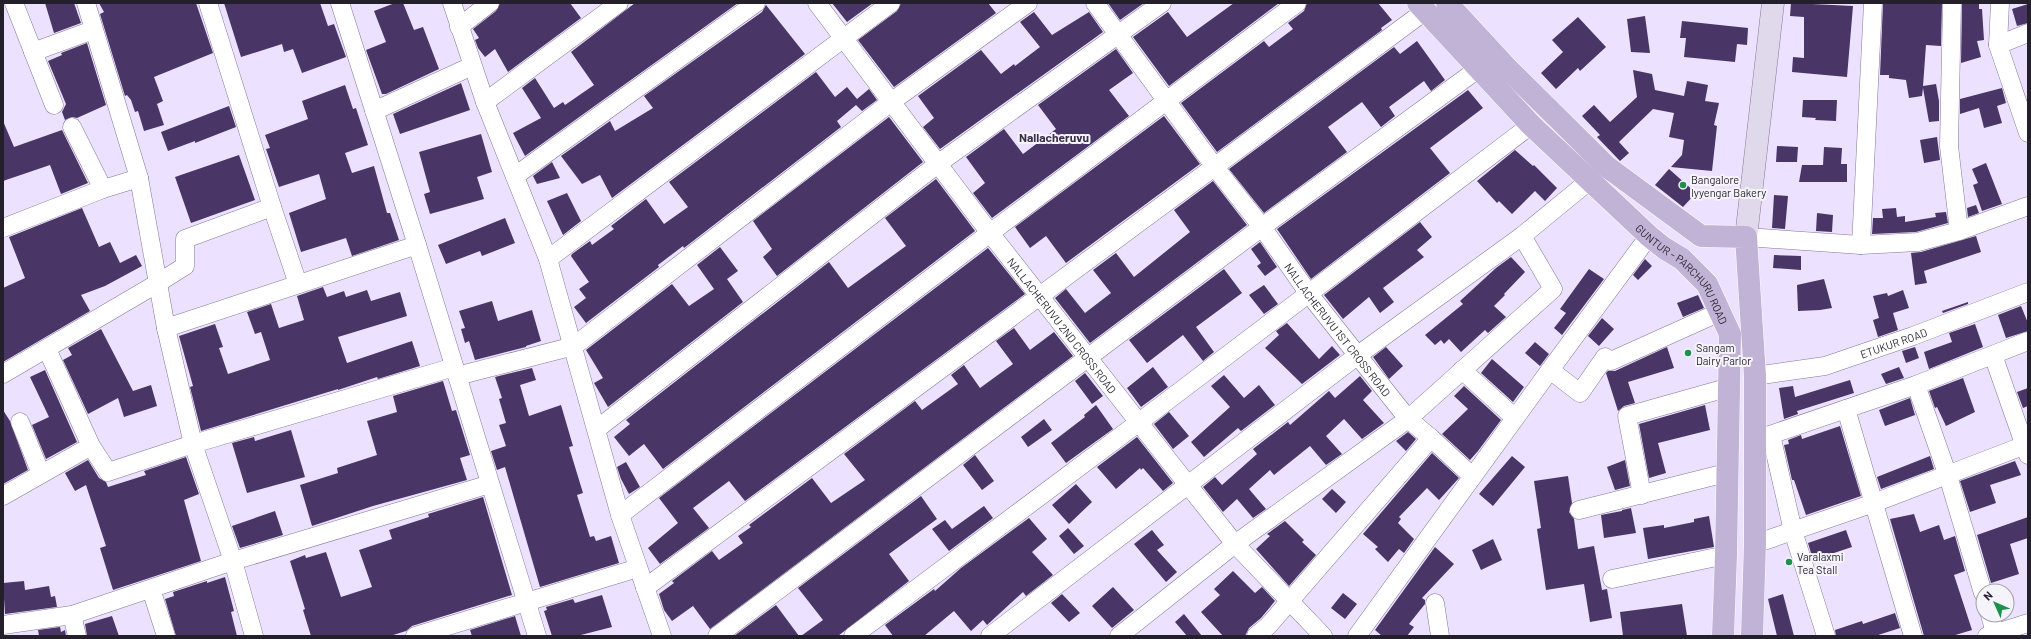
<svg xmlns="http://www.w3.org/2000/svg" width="2031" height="639" viewBox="0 0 2031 639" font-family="Barlow,sans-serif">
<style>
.building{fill:#493566}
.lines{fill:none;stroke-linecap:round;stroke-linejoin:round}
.street-casing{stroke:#837898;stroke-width:19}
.secondary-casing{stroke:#837898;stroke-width:23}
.primary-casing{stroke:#fff;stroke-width:23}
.street{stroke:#fff;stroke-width:18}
.secondary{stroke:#e0d9eb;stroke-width:22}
.primary{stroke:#c0b3d6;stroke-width:22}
.poi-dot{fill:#1d914c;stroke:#f6f4fb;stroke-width:1.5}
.labels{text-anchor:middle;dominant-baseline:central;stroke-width:4;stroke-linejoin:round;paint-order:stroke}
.poi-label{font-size:11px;fill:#231f2b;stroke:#f6f4fb;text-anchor:start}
.street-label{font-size:11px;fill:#231f2b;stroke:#f6f4fb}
.neighbourhood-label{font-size:12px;font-weight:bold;fill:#392e4a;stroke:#f6f4fb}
</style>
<rect width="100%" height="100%" fill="#ece2ff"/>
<!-- building -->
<path class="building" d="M45,3h29l7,20 -27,10z
M99,3h97l17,50 -59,24 9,24 -6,3 7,21 -20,6 -6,-20 -3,1 -4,-12 -4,-5 -2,1 -25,-82 4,-2z
M224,3h96l8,23 6,-2 12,33 -44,16 -9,-24 -9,3 -2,-8 -41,13z
M395,3h8l11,27 9,-3 16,42 -53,25h-4l-16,-44 20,-8 -12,-31z
M500,3h70l11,15 -73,54 -13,-23 -10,8 -7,-9 -3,-8 4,-2 -6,-9 23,-18z
M635,3h103l-213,153 -12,-23 28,-15 -19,-30 13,-10 19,30 9,-6 2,3 29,-20 -23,-33z
M832,3h41l-26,19z
M901,3h87l8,10 -102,74 -36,-47 39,-29z
M1108,3h36l-24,17z
M1234,3h45l-110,83 -36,-49 35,-25 19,25z
M1307,3h71l14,17 -11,8 1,2 -165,122 -36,-49 83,-62 5,6 24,-18 -5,-6 16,-12z
M1791,3l62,3 -6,71 -55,-5 1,-15 11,1v-41l-14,-1z
M1883,3h59l-1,43 -15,-1 -3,41 13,-2 3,17v20l-10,1 -6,-34 -1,8 -13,2 -3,-18 -17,-2v-3h-9z
M1962,3h17v6h3l2,31 -7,1 4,16 -20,6z
M2028,4v19l-11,3 -5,-17z
M766,5l39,49 -193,144 -12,-23 -18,9 -21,-28 49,-35 5,10 38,-23 -9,-12 118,-84z
M1034,12l18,23 37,-23 14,20 -163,117 -17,-22 11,-9 -16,-22 63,-46 20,24 13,-10 1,2 25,-19 -20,-25z
M1645,16l5,37 -19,-1 -4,-33z
M1578,17l28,30 -26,24 -2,-3 -22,21 -15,-16 22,-21 -11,-12z
M1682,21l66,7 -1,17 -10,-1 -2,18 -51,-5 2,-19h-6z
M1417,41l28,39 -14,11 -7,-10 -35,26 6,9 -14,11 -19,-25 -34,25 19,25 -83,61 -35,-44 165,-122 6,7z
M87,43l19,62 -29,13 -5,-1 -7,3 -3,-8 4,-8 -18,-43 14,-6 -1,-2z
M1116,49l17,24 -24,17 20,26 -137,102 -19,-25 12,-10 -19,-26 38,-28 19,25 33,-25 -18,-24z
M1633,70l19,4 3,16 29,6 3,-15 21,4 -3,16 14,2 -5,22 3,1 -5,45 -41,-4 11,-12 2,-15 -15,-3 5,-24 -21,-4 -34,33 10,11 -9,8 -23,-24 3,-2 -18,-19 12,-11 16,17 27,-25z
M816,72l19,25 12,-10 10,12 12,-10 8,11 -15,11 -6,-6 -19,16 4,6 -157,121 -1,-2 -25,19 1,2 -73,56 -12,-16 12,-9 -7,-9 10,-7 -18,-26 1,-2 18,-13 2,4 22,-16 -3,-3 35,-27 18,25 24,-17 -19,-25z
M461,83l9,27 -70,24 -7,-20z
M345,85l8,24 3,-1 12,37 -23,8 7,20 22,-7 13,47h3l9,27 -47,16 -6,-18 -45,14 -12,-39 37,-14 -7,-25 -40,13 -13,-38 4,-1 -5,-13 43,-16 -6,-18z
M2002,88l4,15 -9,3 5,17 -18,5 -5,-20 -19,6v-15z
M1468,90l15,18 -53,40 20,25 -139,106 -34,-50z
M1803,100h34l-1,21 -21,-1 1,-2 -14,-1z
M229,106l7,21 -41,16v-2l-27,10 -7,-19z
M1164,116l36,48 -134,99 -20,-27 -16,12 -15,-21z
M889,117l34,45 -146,114 -14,-19 9,-8 -19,-28z
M3,121l11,26 48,-17 26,53 -27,11 -11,-29 -47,16z
M481,134l11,38 -15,5 7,22 -54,15 -6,-20 6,-2 -11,-40z
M1937,137l3,23 -16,3 -4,-23z
M1777,146l21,1 -1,15h-21z
M1824,147l18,1 -1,16h6v18h-48l3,-17h21z
M1515,150l18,16 1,-1 23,23 -12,13 -10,-10 -23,23 -13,-13 -2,2 -20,-22z
M239,155l16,45 -64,23 -16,-46z
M552,162l8,16 -23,6 -4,-8z
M1986,163l16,41 -20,7 -9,-26 5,-2 -6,-14z
M1669,169l27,24 -13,14 -28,-22z
M936,179l39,52 -312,238 -19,-25 -15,12 -15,-19 16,-13 -4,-4 203,-158 19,26 58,-42 -21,-28z
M1213,181l34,44 -157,118 -35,-45 11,-9 19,24 26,-20 -18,-23 23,-17 18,24 56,-45 -16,-22z
M567,193l14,28 -18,14 -16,-34z
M1774,195l14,1 -3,33 -13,-1z
M1976,205l3,8 -11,4 -1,-9z
M82,208l17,39 11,-5 10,21 16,-8 6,11 -37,20 -24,9 9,16 -87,51v-74l22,-10 -16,-41z
M1896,208l1,9 8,-1v6l31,-5 -1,-4 11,-1 2,11 -32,9 -44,2 1,-16h10l-1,-9z
M1817,213l16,2 -1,17 -16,-1z
M505,218l10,25 -33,13 -2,-5 -34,13 -8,-19z
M1420,222l12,15 -15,13 7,7 -41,31 11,14 -14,11 -11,-16 -26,22 -19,-24z
M1976,236l5,16 -57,19 3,12 -12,2 -4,-32 10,-1z
M1260,242l17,25 -12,9 -8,-10 4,-3 -10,-14z
M720,247l18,24 -11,8 16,23 -135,105 -14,-24 9,-5 -17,-28 86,-66 17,22 25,-17 -17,-24z
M988,248l37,46 -280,207 -16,-20 -36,27 16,20 -49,36 -12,-16 30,-25 -19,-25z
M1774,255l27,1v14l-28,-2z
M1511,257l14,15 -21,22 1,1 -11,11 12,11 -18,16 -3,-3 -24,22 -12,-13 -5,5 -3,-4 -6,5 -10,-10 38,-31 -3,-3 36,-33z
M1645,259l7,7 -14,14 -5,-5z
M1224,269l18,24 -46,34 18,25 -11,9 -20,-26 -36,28 -18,-23z
M1589,269l15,10 -42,56 -8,-7 12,-15 -6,-4z
M1824,279l8,29 -12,2 -22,1 -1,-26z
M1264,285l14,19 -14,10 -15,-19z
M323,287l4,10 17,-6 2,6 21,-7 4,11 29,-9 7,24 -69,21 9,26 65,-22 8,25 -42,13 -1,-2 -39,13v-1l-137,42 -11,-44 3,-1 -14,-50 36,-12 8,23 -4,1 9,26 42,-14 -9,-28 -6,2 -8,-22 24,-8 8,24 25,-8 -7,-24z
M1903,290l6,18 -16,5 5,17 -20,7 -5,-17 6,-2 -6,-22 14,-3 1,3z
M1698,295l6,13 -21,9 -6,-14z
M492,301l6,20 34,-11 9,31 -15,5v1l-51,13 -6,-19 -4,2 -4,-14 4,-1 -6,-17z
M1968,302v2l-25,9 -1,-2z
M2021,306l7,17v8l-22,7 -8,-23z
M1602,318l12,11 -15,17 -11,-10z
M1287,323l32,36 13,-13 8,9 -38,29 -37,-36 14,-13 -3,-4z
M1975,324l8,23 -54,22 -5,-17 28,-10 -3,-9z
M1014,328l16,22 24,-18 19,24 -363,273 -17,-23 -21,15 -8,-11 -5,-16 15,-11 -2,-2 40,-30 7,9 24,-17 -5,-7 13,-9 -2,-2 63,-47 19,25 34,-23 -21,-26 71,-53 7,9 36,-26 -7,-9 13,-10 16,23 33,-24 -17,-23z
M101,329l32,62 18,-6 6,21 -33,11 -6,-19 -30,16 -25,-54 9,-5 -4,-7z
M1535,342l14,12 -9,12 -15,-13z
M1386,347l17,19 -14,13 -16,-22z
M1667,347l7,21 -46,14 7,21 -11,3 -6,5 -12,-38 2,-2h7z
M1915,347l4,11 -13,5 -4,-12z
M1492,359l32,28 -11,15 -32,-29z
M1153,367l15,20 -27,20 -14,-19z
M1899,367l5,11 -18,6 -5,-10z
M532,368l4,12 -16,5 9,31 32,-11 12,41 -4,1 14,46 -6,2 13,42 4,-1 2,5 15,-5 8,27 -79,24 -35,-120 -8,3 -6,-19 15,-5 -7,-21 7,-2 -7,-24 3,-1 -7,-21z
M45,370l32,72 -31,17 -14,-34 17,-8 -19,-40z
M1085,373l18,23 -11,8 -17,-23z
M1224,375l20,23 15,-13 16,20 -34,26 -3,-3 -34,29 -13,-15 39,-35 -19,-21z
M1360,376l12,15 -9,9 21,23 -22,16 -18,-20 -18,17 16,18 -16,11 -16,-19 -36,29 -4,-5 -21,19 17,20 -13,9 -16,-19 -14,13 -20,-25 12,-10 7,8 35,-31 -4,-5 35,-27 2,3 39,-34 6,7z
M1963,378l12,34 -29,14 -9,-19 -2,1 -6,-17z
M1850,380l4,13 -57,18 1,3 -14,5 -5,-31 14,-2 2,11z
M443,381l9,30 4,-1 14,45 -10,3 7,22 -94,26 -61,20 -12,-41 38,-12 -1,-5 40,-13 -10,-34 30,-9 -4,-16z
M1464,386l37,34 -23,31 -8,9 -28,-26 26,-25 -14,-13z
M2028,388v18l-5,2 -6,-16z
M1910,398l5,17 -30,11 -6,-16z
M1096,405l17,24 -47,34 -15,-20 34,-26 -1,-2z
M1705,405l5,25 -52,13 8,30 -17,5 -10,-54z
M3,410l7,11 18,49 -25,14z
M1169,412l20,24 -16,13 -19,-25z
M1044,419l8,11 -24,17 -7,-10z
M1840,426l21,70 -55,19 -12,-35h-2l-8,-35 5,-1 -1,-4 13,-5 1,4z
M291,430l14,47 -58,16 -15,-50 22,-6 1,4z
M1408,432l8,7 -10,12 -10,-10z
M1137,437l36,46 -10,8 -20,-23 -2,2 -1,-2 -24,21 -19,-22z
M1432,453l27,25 -20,22 -12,-12 -28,29 2,2 -3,4 16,16 -10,14 -5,-4 -11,13 -13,-13 3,-2 -15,-13z
M975,455l19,26 -12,9 -19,-25z
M1512,456l13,11 -32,39 -14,-12z
M1930,456l4,13 -53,20 -4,-12z
M186,457l13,37 -15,6 17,61 -88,29 -13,-42 6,-2 -20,-61 -11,6 -10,-18 23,-13 11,18 7,4 2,5 38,-12 -2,-4z
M1625,460l5,26 -15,4 -8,-23z
M2015,461l6,14 -31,10 6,18 -26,9 -10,-31z
M626,462l14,25 -11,7 -8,-15 -4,-12z
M1568,476l4,27 -3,9 5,7 4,30 16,-3 8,44 5,-1 5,29 -22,4 -6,-38 -38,6 -9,-61 4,-1 -7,-47z
M1076,484l16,18 -23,22 -17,-19z
M1332,489l14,13 -10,11 -14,-14z
M921,496l16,23 -48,35 20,27 -71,55h-37l22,-16 -25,-32z
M483,497l29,98 -100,31 -6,5 -16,5h-79l-8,-26 2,-1 -15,-48 15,-6 1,3 20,-6 15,45 31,-10 -13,-37 33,-11 -3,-9 40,-13 -1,-3z
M984,506l9,12 -44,33 -17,-22 13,-9 7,9z
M1631,508l5,25 -32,5 -3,-23 21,-4v-1z
M275,511l8,24 -43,13 -8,-22z
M1914,514l6,18 19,-7 5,15 11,-4 10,35 -11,4 18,55 -20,6h-28l-34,-117z
M1709,516l5,31 -66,12 -5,-31 21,-3v3l30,-6v-3z
M2028,517v21l-18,6 9,30 -28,9 -14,-48z
M1029,518l18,21 -15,13 21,23 -27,21 -3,-4 -36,33 -4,-5 -12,11 -17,-20 -30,25h-31l-8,-11 49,-36 1,2 26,-23z
M1285,521l19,19 -2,2 14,13 -27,31 -33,-37 14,-13 -3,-2z
M1068,528l16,18 -10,8 -15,-18z
M1152,530l12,15 -7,5 20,22 -11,10 -32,-38z
M1846,530l6,17 -39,13 -5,-17z
M1493,539l9,21 -21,10 -9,-20z
M1435,547l19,17 -32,34 3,2v4l-16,20 5,3 -7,9h-25l-7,-6z
M1233,571l22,22 7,-6 13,14 -14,17 -12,10 -4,8h-22l-22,-24 19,-17 -6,-6z
M225,577l9,34 -3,1 6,24h-61l-11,-37 9,-3 -1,-4 34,-11v2z
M24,581l1,9 24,-4 2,11 4,-1 2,11 -52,7 -2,-31z
M1113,587l21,23 -22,18 -20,-22z
M1343,593l14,11 -12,15 -14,-11z
M1062,594l18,19 -11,9 -18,-19z
M1783,594l11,42h-17l-9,-37z
M602,595l10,32 -35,9h-25l-8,-25 3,-1 -1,-3 27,-8 2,4z
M1682,604l5,32h-64l-3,-24z
M776,605l23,31h-65z
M1895,613l5,15 -25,8h-39l-1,-6 27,-9 1,3z
M1184,614l18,22h-15l-12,-14z
M112,616l7,20h-32l-2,-12z
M515,616l6,20h-49l-2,-6z
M60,627l1,5 4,-2 1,6h-27l-1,-6z"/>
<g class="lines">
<!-- street casing -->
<g class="street-casing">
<g id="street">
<path d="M14,3l40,102"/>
<path d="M86,3l53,175 27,150 27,116 40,117 21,75"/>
<path d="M208,3l64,204 26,77"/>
<path d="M340,3l77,242 120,391"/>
<path d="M452,3l33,99 63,157 72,256 42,121"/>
<path id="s1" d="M817,3l173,230 198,252 47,59 88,92"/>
<path id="s2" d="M1095,3l119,163 48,61 47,67 99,125 23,19 -163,188 -12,10"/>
<path d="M1952,3l-3,143 10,85"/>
<path d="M2000,3l-2,42 30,88"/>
<path d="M459,27l31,-24"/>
<path d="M1998,45l30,-12"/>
<path d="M33,52l60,-22"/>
<path d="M485,102l134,-99"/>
<path d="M374,111l98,-45"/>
<path d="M72,127l31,62"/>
<path d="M515,176l241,-173"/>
<path d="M3,228l100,-39 36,-11"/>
<path d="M1746,237l115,8 57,-3 41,-11 69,-25"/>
<path d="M1861,245l12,-242"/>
<path d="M548,259l343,-256"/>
<path d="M166,328l251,-83"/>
<path d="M47,349l44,97"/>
<path d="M1993,355l35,100"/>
<path d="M1611,361l109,-49"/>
<path d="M1462,370l53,48"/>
<path d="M1550,370l30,23 25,-36"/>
<path d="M3,374l155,-91 27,-17v-27l87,-32"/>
<path d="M457,376l117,-30 317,-244 137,-99"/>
<path id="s3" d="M1755,376l70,-10 88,-30 115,-44"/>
<path d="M1916,385l32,91 35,117"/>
<path d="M1846,409l67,227"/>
<path d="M20,422l21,52"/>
<path d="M597,429l342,-266 223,-160"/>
<path d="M1771,435l22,96 33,105"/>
<path d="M1431,438l41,38"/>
<path d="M1755,440l161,-55 112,-44"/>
<path d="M1642,495l-15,-79 103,-29"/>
<path d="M3,496l88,-50 17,26 85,-28 261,-77"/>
<path d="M1579,510l147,-37"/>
<path d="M620,515l370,-282 307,-230"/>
<path d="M1755,544l119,-41 154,-59"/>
<path d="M1612,579l114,-24"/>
<path d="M645,588l780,-577"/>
<path d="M151,589l15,47"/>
<path d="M1435,603l5,33"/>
<path d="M72,615l5,21"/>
<path d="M1990,615l6,21"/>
<path d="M3,625l69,-10 161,-54 257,-77"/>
<path d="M415,636l223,-68"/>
<path d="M717,636l545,-409 216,-158"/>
<path d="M853,636l285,-213 393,-298"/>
<path d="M990,636l368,-281 164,-119 67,-55"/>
<path d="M1119,636l116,-92 173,-125 145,-130 -31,-53"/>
<path d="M1357,636l193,-266 99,-134"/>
<path d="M1987,636l41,-13"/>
</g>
</g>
<!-- secondary casing -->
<g class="secondary-casing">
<path id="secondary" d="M1746,237l27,-234"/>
</g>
<!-- primary casing -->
<g class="primary-casing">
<g id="primary">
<path id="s4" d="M1418,3l113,122 118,111 15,12 18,11 25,25 23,50 -4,221 -3,81"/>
<path d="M1447,3l59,64 100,99 95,70 45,1 9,139v168l-3,92"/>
</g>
</g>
<!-- street -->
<use href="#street" class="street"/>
<!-- secondary -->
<use href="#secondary" class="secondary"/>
<!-- primary -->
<use href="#primary" class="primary"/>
</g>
<!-- markers -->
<g class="poi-dot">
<circle cx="1683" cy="185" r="4"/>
<circle cx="1688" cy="353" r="4"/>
<circle cx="1789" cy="562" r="4"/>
</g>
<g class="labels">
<!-- poi labels -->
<g class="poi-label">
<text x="1691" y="179">Bangalore<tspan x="1691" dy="13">Iyyengar Bakery</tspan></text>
<text x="1696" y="347">Sangam<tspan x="1696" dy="13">Dairy Parlor</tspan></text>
<text x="1797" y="556">Varalaxmi<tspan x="1797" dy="13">Tea Stall</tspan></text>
</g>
<!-- street labels -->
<g class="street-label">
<text stroke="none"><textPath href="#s4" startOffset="380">GUNTUR - PARCHURU ROAD</textPath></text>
<text stroke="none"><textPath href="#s1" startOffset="405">NALLACHERUVU 2ND CROSS ROAD</textPath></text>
<text stroke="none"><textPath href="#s2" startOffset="407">NALLACHERUVU 1ST CROSS ROAD</textPath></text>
<text stroke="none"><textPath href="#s3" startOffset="143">ETUKUR ROAD</textPath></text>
</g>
<!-- neighbourhood labels -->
<g class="neighbourhood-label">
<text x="1054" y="137">Nallacheruvu</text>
</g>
</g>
<!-- border -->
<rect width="2031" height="639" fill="none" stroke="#231f2b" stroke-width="8"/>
<!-- north arrow -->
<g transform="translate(1995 603) rotate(315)"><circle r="19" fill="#f6f4fb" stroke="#a29fa8"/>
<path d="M0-3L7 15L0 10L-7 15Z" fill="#1d914c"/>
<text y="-6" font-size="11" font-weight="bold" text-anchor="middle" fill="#231f2b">N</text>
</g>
</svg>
